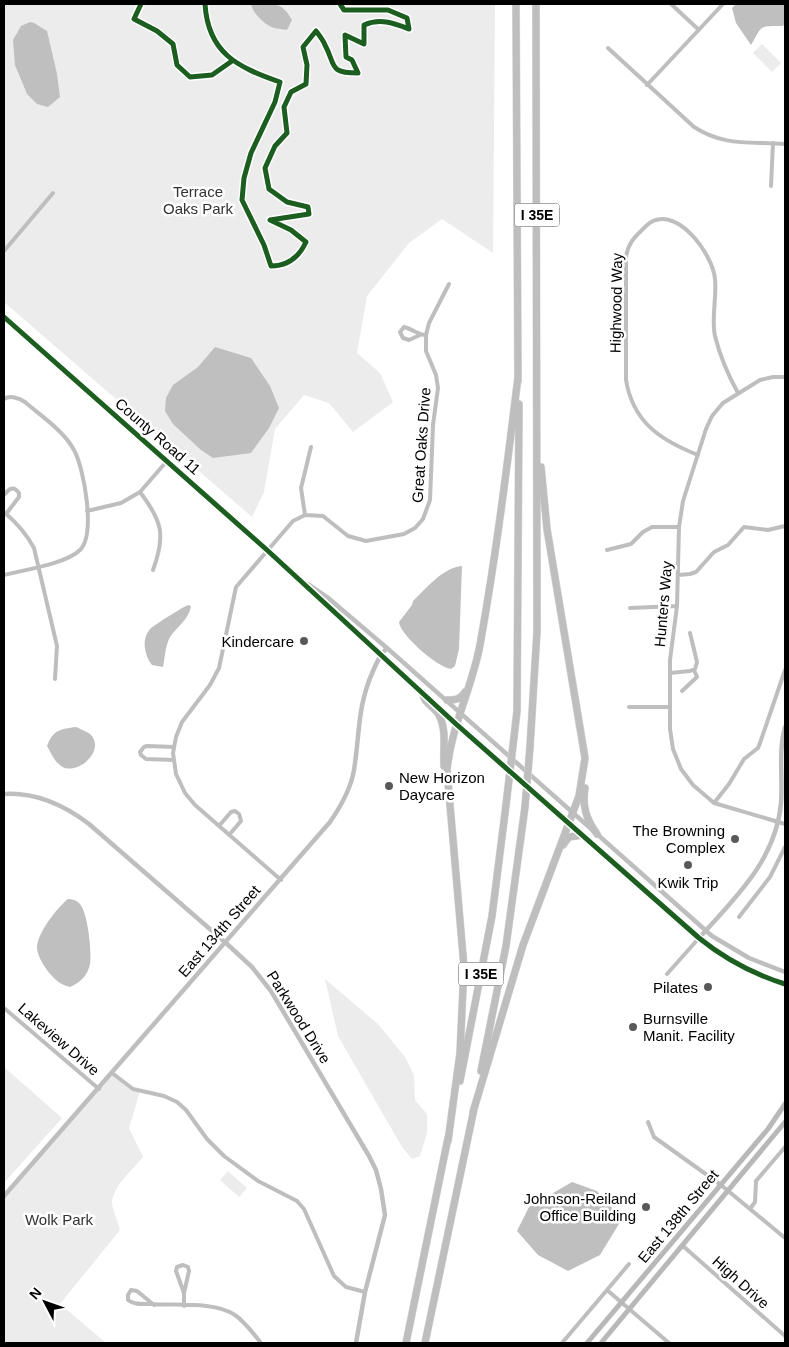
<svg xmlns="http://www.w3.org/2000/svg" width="789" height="1347" viewBox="0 0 789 1347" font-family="Arial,sans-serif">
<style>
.green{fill:#ececec}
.water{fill:#bfbfbf}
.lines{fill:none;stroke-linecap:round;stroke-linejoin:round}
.motorway-casing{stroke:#dbdbdb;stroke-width:8}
.minor{stroke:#bebebe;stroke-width:4}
.tertiary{stroke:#bebebe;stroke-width:4.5}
.secondary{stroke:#b8b8b8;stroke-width:5}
.motorway{stroke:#bebebe;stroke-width:7}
.motorway-bridge-casing{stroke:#dbdbdb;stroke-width:8;stroke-linecap:butt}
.motorway-bridge{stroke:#bebebe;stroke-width:7}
.cycleway-casing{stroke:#fff;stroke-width:8}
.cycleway{stroke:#1b5e20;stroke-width:5}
.poi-dot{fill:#595959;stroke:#fff;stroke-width:2}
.labels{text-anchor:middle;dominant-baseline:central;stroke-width:5;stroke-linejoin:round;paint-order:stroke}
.shield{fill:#fff;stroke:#4c4c4c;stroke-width:1}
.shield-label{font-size:14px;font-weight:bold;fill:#000}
.park-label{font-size:15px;fill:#333;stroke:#fff}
.street-label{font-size:15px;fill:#000;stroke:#fff}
.poi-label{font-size:15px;fill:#000;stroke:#fff;text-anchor:end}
</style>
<rect width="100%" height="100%" fill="#fff"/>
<!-- green -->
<path class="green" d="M4,4h491l-2,249 -51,-34 -33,24 -42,53 -10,57 23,20 13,29 -40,30 -24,-29 -25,-8 -29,34 -11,63 -12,25 -248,-215z
M762,44l19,19 -9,9 -19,-19z
M325,979l54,46 26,32 9,18 1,25 12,14v19l-7,23 -8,3 -10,-12 -64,-111z
M4,1067l58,51 -58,65z
M112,1073l21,16 7,2 -11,37 14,29c-10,12 -31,31 -31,46 1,9 6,19 8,27l-60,74 46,39h-102v-147z
M228,1171l19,17 -8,9 -19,-17z"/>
<!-- water -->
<path class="water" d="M251,4c21,0 30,-4 41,16l-5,10c-4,-1 -9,-1 -13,-2 -9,-3 -21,-14 -23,-24z
M736,4h49v19l-2,3c-25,0 -20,-1 -32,19l-15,-22 -4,-15z
M30,22l4,1 13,8 10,43 3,23 -12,10 -11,-3 -10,-10 -12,-29 -2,-25 8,-14z
M215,347l36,11 19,28 9,22 -10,20 -18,25 -38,5 -12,-8 -28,-26 -8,-13 1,-13 7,-13 25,-18z
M462,566l-3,83 -4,17 -4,3c-14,-2 -51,-34 -52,-47l13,-17 1,-4c14,-13 29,-33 49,-35z
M188,605l3,1c-2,14 -16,22 -22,33 -4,9 -4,19 -6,28l-11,-2c-8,-10 -11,-27 -1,-37 4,-3 9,-6 13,-9 9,-5 15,-10 24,-14z
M76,727c4,2 10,4 14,7 17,16 -13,43 -29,32 -7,-5 -10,-13 -14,-20 6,-16 13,-17 29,-19z
M68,899c4,0 8,1 11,4 9,8 13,50 11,61 -2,11 -10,19 -20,23 -3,-1 -7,-2 -10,-4 -9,-6 -23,-24 -23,-36 1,-15 20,-39 31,-48z
M572,1182l25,9 25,28 -22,36 -32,16 -30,-16 -21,-24 12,-24z"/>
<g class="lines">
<!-- motorway casing -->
<g class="motorway-casing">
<path id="motorway" d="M516,4l2,377
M423,693c0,10 12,14 16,22 8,15 4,34 5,51
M447,700c8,0 13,0 18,-8
M514,737l3,-26 2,-307
M530,747l7,-116 -1,-627
M585,788c-3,18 1,31 12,46
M563,845l6,-8 13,-2
M481,1071l25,-125 19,-139
M460,1081l32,-165 14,-111
M473,1112l50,-167 56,-149 6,-38 -38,-229 -6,-62
M448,1141l12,-88 4,-86 -17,-197c4,-43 25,-82 33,-125 16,-89 27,-178 38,-268
M406,1343l42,-205
M425,1343l49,-234"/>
</g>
<!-- minor -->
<path class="minor" d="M671,4l28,26
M608,48l86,79c31,20 56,14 91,17
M647,85l76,-81
M771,186l2,-43
M4,251l49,-58
M420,335l-11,5 -6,-2 -3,-6 4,-5c9,2 14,8 22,8
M785,377h-12l-13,3 -37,23 -11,13 -6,13 -23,72 -4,26 -2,79 -7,54v69l3,20 8,20 12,16 21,18 71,21
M4,399c6,-4 15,-1 21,3 16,14 39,29 49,48 10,18 22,84 6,100 -14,14 -57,20 -76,25
M698,455c-38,-15 -65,-33 -72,-75v-123c2,-15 10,-21 20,-31 28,-26 67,28 69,53 2,19 -4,39 0,57 5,20 13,39 23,57
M140,492c22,29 26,43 13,78
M4,495c5,-6 9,-10 15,-2v4l-13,17
M87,511l34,-8 19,-11 27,-31
M4,512c13,11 22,21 30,36l23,98 -2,33
M305,515l-4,-27 10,-41
M607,550l24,-6 12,-12 9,-5h27
M678,575l12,-1 6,-2 18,-20 14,-7 16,-18 24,3 17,-4
M630,608l47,-2
M670,673l20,-2 5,-2 2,-7 -7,-29
M682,691l15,-14 -3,-7
M629,707h41
M174,760l-28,-1 -5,-4 -1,-3 4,-5 3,-1 27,1
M714,803l15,-19 15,-25 14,-11 2,-5 25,-73
M219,826l12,-14 4,-1 4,3 2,7 -12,14
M281,880l-86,-75 -10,-12 -9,-19 -3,-21 3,-16 6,-15 28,-37 9,-17 17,-81 57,-66 12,-6 18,1 25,20 18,5 38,-7 11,-6 8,-9 7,-19 3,-75 5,-37 -2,-13 -10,-24v-16l3,-12 20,-39
M739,917l31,-40 15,-30
M667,974l32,-36
M4,1008l95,81
M112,1073l21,16 31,7 13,6 9,8 21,29 17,17 34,25 39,20 7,8 30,67 12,11 19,5
M648,1122l6,15 67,48 64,53
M750,1209l5,-7 1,-21 29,-34
M683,1246l102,90
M607,1290l22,-26
M154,1305l-17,-14 -6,-1 -3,5v5c6,5 15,4 23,4 24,2 63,-3 84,11 10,7 18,18 26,28
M184,1306v-13l5,-22 -1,-4 -5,-2 -6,2 -1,4 8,22
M562,1343l45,-53 62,53"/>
<!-- tertiary -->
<path class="tertiary" d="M4,317l263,233 189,174 243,214c26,21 54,36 86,46
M308,584l19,13 60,51 325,288 37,22 36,14
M4,794c32,-2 60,11 85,30l137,119 26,24 19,24 98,165 7,14 5,19 4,26 -20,77 -9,51
M699,938c36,-40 77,-78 82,-135 2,-26 -3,-51 4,-76
M4,1196l326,-374c11,-16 21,-33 24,-52 6,-37 3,-63 19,-99 4,-9 7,-16 14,-23"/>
<!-- secondary -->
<path class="secondary" d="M587,1343l181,-214 17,-25
M601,1343l184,-221"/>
<!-- motorway -->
<use href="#motorway" class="motorway"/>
<!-- motorway-bridge casing -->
<g class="motorway-bridge-casing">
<path id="motorway-bridge" d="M506,805l8,-68
M525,807l5,-60"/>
</g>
<!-- motorway-bridge -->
<use href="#motorway-bridge" class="motorway-bridge"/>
<!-- cycleway casing -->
<g class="cycleway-casing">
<path id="cycleway" d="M141,4l-7,15 23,12 16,13 4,21 13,12 22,-2 20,-14
M205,4c3,49 32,63 75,78l-5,20 -24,51 -7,25 -2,22 22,45 7,21c17,0 28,-9 35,-24l-15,-12 -21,-10 39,-6 -1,-7 -21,-5 -18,-13 -4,-21 10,-22 12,-13 -3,-26 7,-15 15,-8 1,-19 -4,-18 13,-16c3,4 7,9 9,14 11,20 3,28 33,28l-6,-13 -6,-3 -1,-22 19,9v-19c16,-7 29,-2 45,4l-2,-11 -19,-8h-44l-4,-6
M4,317l263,233 189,174 243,214c26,21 54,36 86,46"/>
</g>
<!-- cycleway -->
<use href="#cycleway" class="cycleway"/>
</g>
<!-- markers -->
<g class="poi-dot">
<circle cx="304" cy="641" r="5"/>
<circle cx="389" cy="786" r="5"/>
<circle cx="735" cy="839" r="5"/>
<circle cx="688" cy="865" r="5"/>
<circle cx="708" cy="987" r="5"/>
<circle cx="633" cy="1027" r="5"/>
<circle cx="646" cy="1207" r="5"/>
</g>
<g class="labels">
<!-- shield labels -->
<g class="shield">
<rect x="514.5" y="203.5" width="45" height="23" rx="4"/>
<rect x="458.5" y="962.5" width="45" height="23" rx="4"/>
</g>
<g class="shield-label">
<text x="537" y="215">I 35E</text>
<text x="481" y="974">I 35E</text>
</g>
<!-- park labels -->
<g class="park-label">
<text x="198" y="191">Terrace<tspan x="198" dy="17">Oaks Park</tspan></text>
<text x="59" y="1219">Wolk Park</text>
</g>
<!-- street labels -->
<g class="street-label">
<text transform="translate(616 303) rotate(-89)">Highwood Way</text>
<text transform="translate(158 436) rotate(41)">County Road 11</text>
<text transform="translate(421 445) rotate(-86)">Great Oaks Drive</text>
<text transform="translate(663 604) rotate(-85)">Hunters Way</text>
<text transform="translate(219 931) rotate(-49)">East 134th Street</text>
<text transform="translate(299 1017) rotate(58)">Parkwood Drive</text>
<text transform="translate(59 1039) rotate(41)">Lakeview Drive</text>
<text transform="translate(678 1216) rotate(-50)">East 138th Street</text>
<text transform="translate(741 1282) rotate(42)">High Drive</text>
</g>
<!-- poi labels -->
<g class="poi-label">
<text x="294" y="641">Kindercare</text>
<text x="399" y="777" text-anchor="start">New Horizon<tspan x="399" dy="17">Daycare</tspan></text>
<text x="725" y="830">The Browning<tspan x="725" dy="17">Complex</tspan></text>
<text x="688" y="882" text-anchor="middle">Kwik Trip</text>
<text x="698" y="987">Pilates</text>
<text x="643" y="1018" text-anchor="start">Burnsville<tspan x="643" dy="17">Manit. Facility</tspan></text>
<text x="636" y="1198">Johnson-Reiland<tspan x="636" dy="17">Office Building</tspan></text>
</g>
</g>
<!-- border -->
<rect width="789" height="1347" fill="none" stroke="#000000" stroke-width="10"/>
<!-- north arrow -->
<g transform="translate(45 1302) rotate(311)" stroke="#ffffff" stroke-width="4" paint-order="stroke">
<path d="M0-4L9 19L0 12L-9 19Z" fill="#000000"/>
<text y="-8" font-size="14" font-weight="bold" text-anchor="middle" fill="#000000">N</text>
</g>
</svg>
